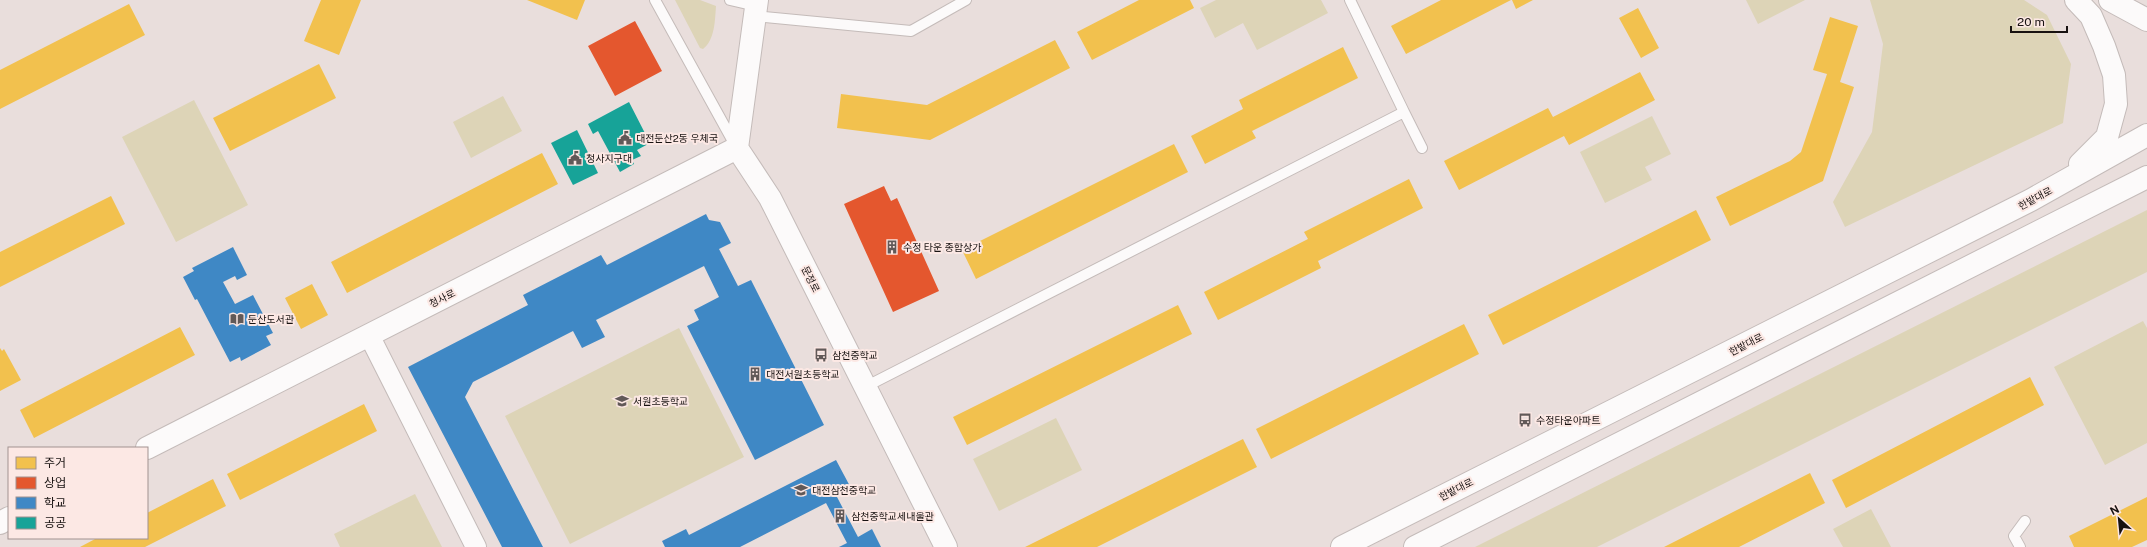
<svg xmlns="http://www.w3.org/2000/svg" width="2147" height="547" viewBox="0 0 2147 547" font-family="'Public Sans','Noto Sans KR',sans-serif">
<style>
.green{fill:#ddd4b7}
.homes{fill:#f2c14e}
.shops{fill:#e4572e}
.schools{fill:#3f88c5}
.public{fill:#17a398}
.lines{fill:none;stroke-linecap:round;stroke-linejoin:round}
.service-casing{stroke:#c4bbb9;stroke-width:12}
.minor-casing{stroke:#c4bbb9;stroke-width:22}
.tertiary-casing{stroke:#c4bbb9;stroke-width:24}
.secondary-casing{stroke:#c4bbb9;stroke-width:24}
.primary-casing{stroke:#c4bbb9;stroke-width:24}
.service{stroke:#fcfafa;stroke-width:10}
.minor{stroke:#fcfafa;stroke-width:20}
.tertiary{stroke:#fcfafa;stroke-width:22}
.secondary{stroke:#fcfafa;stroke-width:22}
.primary{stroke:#fcfafa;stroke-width:22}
.labels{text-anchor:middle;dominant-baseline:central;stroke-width:4;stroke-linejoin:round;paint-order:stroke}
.poi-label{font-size:10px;fill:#181211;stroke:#fce8e4;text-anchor:start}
.street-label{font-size:10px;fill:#181211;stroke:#fce8e4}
</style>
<rect width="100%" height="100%" fill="#e9dedc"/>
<!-- green -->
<path class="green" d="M675,0h25l16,6c-1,14 -1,34 -13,43l-3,-1z
M1216,0h105l7,13 -71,37 -14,-27 -28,15 -15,-30z
M1746,0h59l-47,24z
M1870,0h154l23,15 24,49 -8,59 -218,104 -12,-25 39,-70 11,-88z
M503,96l19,35 -51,27 -18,-36z
M194,100l54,105 -72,37 -54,-105z
M1652,116l19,38 -26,13 7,13 -47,23 -25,-51z
M2147,210v62l-550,275h-122z
M2143,321l4,7v115l-42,22 -51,-98z
M679,328l65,129 -174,87 -65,-128z
M1056,418l26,52 -83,41 -26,-52z
M415,494l27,53h-102l-6,-13z
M1871,509l20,38h-48l-10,-18z"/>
<!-- homes -->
<path class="homes" d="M321,0h40l-22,55 -35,-14z
M527,0h58l-8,20z
M1139,0h51l4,8 -102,52 -15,-28z
M1441,0h70l-105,54 -15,-28z
M1512,0h21l-17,9z
M129,4l16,31 -145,74v-39z
M1638,8l21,40 -18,10 -22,-40z
M1830,17l28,9 -18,56 14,5 -31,94 -93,45 -14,-29 74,-36 11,-9 26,-78 -14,-4z
M1055,40l15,28 -140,72 -93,-12 4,-34 86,11z
M1343,47l15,31 -106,53 4,7 -51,26 -14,-28 52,-27 -4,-9z
M319,64l17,34 -106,53 -17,-33z
M1640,72l15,28 -86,45 -5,-9 -105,54 -15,-29 104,-53 5,9z
M1174,144l14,28 -212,107 -14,-29z
M542,153l16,31 -211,109 -16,-31z
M1409,179l14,29 -105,53 3,7 -103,52 -14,-28 104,-53 -4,-7z
M111,196l14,28 -125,63v-35z
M1696,210l15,30 -208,105 -15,-30z
M312,284l16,31 -27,14 -16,-31z
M1178,305l14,29 -225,111 -14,-28z
M1464,324l15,30 -208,105 -15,-30z
M180,327l15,28 -161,83 -14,-28z
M0,348l2,3 2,-2 17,31 -21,11z
M2030,377l14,28 -198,103 -14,-28z
M364,404l13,27 -137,69 -13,-26z
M1243,439l14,28 -160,80h-72z
M1810,473l15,30 -86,44h-75z
M213,479l13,27 -81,41h-65l17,-9h50v-25z
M2147,497v43l-15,7h-58l-5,-11z"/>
<!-- shops -->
<path class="shops" d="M635,21l27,50 -47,25 -27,-50z
M884,186l7,15 6,-3 42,93 -46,21 -49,-108z"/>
<!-- schools -->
<path class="schools" d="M706,214l3,6 11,2 11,21 -12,6 19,37 13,-6 73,145 -69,35 -68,-134 12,-6 -5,-10 25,-13 -15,-31 -108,54 9,17 -23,11 -9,-17 -100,51 -8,15 78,150h-41l-94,-180 120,-62 -5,-10 78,-40 6,10z
M233,247l14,28 -10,5 -2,-4 -12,6 12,22 18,-9 20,38 -7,3 5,9 -30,16 -1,-4 -10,5 -33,-63 -2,1 -12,-23 11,-6 -2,-3z
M836,460l16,30 -15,7 21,40 14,-8 9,18h-42l8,-4 -21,-40 -86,44h-75l-3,-6 24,-12 3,6z"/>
<!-- public -->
<path class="public" d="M629,102l21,41 -13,7 4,6 -9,4 2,4 -14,8 -22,-41 -5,3 -5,-10z
M577,130l21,43 -25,12 -22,-42z"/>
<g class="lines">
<!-- service casing -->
<g class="service-casing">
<path id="service" d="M655,0l80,145
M730,0l26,6
M1350,0l54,112
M755,16l156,15 55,-31
M865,387l539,-275 18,36
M2020,547l-6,-11 11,-15"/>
</g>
<!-- minor casing -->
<g class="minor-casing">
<path id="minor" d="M369,335l107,212"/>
</g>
<!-- tertiary casing -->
<g class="tertiary-casing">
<path id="tertiary" d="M147,448l590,-300
M0,523l9,-5"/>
</g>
<!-- secondary casing -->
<g class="secondary-casing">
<path id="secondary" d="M757,0l-20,148 33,50 176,349"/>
</g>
<!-- primary casing -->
<g class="primary-casing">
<path id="primary" d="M2076,0l15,16 13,30 10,29 2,29 -9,33 -27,27
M2110,0l37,20
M1342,547l689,-347 116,-65
M1415,547l732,-370"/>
</g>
<!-- service -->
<use href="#service" class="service"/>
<!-- minor -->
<use href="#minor" class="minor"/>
<!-- tertiary -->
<use href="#tertiary" class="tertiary"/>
<!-- secondary -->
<use href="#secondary" class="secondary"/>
<!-- primary -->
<use href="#primary" class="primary"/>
</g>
<!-- icons -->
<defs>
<g id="civic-bare" transform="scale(1.08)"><path d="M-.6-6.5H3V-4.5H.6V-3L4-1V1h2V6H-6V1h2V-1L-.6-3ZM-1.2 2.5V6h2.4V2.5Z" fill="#615958" stroke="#fce8e4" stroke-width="2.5" paint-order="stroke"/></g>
<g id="building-bare" transform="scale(1.08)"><path d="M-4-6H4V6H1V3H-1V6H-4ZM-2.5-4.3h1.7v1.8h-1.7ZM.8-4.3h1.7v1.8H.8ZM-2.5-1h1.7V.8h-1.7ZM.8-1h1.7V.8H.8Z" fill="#615958" stroke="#fce8e4" stroke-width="2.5" paint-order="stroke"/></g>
<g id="library-bare" transform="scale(1.08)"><path d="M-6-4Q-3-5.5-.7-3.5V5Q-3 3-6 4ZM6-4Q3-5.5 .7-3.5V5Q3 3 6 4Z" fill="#615958" stroke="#fce8e4" stroke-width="2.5" paint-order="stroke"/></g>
<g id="bus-bare" transform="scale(1.08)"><path d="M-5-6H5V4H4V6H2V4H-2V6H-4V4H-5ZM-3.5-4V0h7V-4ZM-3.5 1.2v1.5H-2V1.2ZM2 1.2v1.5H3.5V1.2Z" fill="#615958" stroke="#fce8e4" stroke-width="2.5" paint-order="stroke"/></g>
<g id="school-bare" transform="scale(1.08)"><path d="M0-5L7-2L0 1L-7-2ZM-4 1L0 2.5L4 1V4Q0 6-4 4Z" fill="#615958" stroke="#fce8e4" stroke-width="2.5" paint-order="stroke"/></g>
</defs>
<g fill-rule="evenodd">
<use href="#civic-bare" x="625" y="138"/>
<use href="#civic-bare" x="575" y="158"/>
<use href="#building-bare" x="892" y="247"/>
<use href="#library-bare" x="237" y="319"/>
<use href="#bus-bare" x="821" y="355"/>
<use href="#building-bare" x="755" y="374"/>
<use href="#school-bare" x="622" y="401"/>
<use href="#bus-bare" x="1525" y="420"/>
<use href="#school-bare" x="801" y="490"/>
<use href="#building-bare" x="840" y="516"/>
</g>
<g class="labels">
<!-- poi labels -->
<g class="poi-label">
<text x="636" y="138">대전둔산2동 우체국</text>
<text x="586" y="158">청사지구대</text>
<text x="903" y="247">수정 타운 종합상가</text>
<text x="248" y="319">둔산도서관</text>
<text x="832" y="355">삼천중학교</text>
<text x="766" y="374">대전서원초등학교</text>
<text x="633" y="401">서원초등학교</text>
<text x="1536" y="420">수정타운아파트</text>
<text x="812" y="490">대전삼천중학교</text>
<text x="851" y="516">삼천중학교세내울관</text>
</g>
<!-- street labels -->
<g class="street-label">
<text transform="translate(2035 198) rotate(-28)">한밭대로</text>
<text transform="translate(811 279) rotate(63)">문정로</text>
<text transform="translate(442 298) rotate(-27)">청사로</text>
<text transform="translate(1746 344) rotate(-27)">한밭대로</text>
<text transform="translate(1456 489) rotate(-27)">한밭대로</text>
</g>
</g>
<!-- legend -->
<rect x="8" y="447" width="140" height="92" fill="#fce8e4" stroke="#a19290"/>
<rect x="16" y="457" width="20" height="12" fill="#f2c14e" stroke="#a19290"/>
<text x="44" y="467" font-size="12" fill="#181211">주거</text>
<rect x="16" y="477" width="20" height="12" fill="#e4572e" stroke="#a19290"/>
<text x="44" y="487" font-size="12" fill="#181211">상업</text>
<rect x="16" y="497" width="20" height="12" fill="#3f88c5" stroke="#a19290"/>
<text x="44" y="507" font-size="12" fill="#181211">학교</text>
<rect x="16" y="517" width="20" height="12" fill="#17a398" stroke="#a19290"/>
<text x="44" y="527" font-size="12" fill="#181211">공공</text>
<!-- north arrow -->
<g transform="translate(2119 519) rotate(333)" stroke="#fce8e4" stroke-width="3" paint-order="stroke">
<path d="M0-3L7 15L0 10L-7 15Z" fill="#181211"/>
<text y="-6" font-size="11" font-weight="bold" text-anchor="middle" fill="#181211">N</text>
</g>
<!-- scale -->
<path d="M2011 26v6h56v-6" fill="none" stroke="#181211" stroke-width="2"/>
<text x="2017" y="26" font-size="12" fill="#181211" stroke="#fce8e4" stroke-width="3" paint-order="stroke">20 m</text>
</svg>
